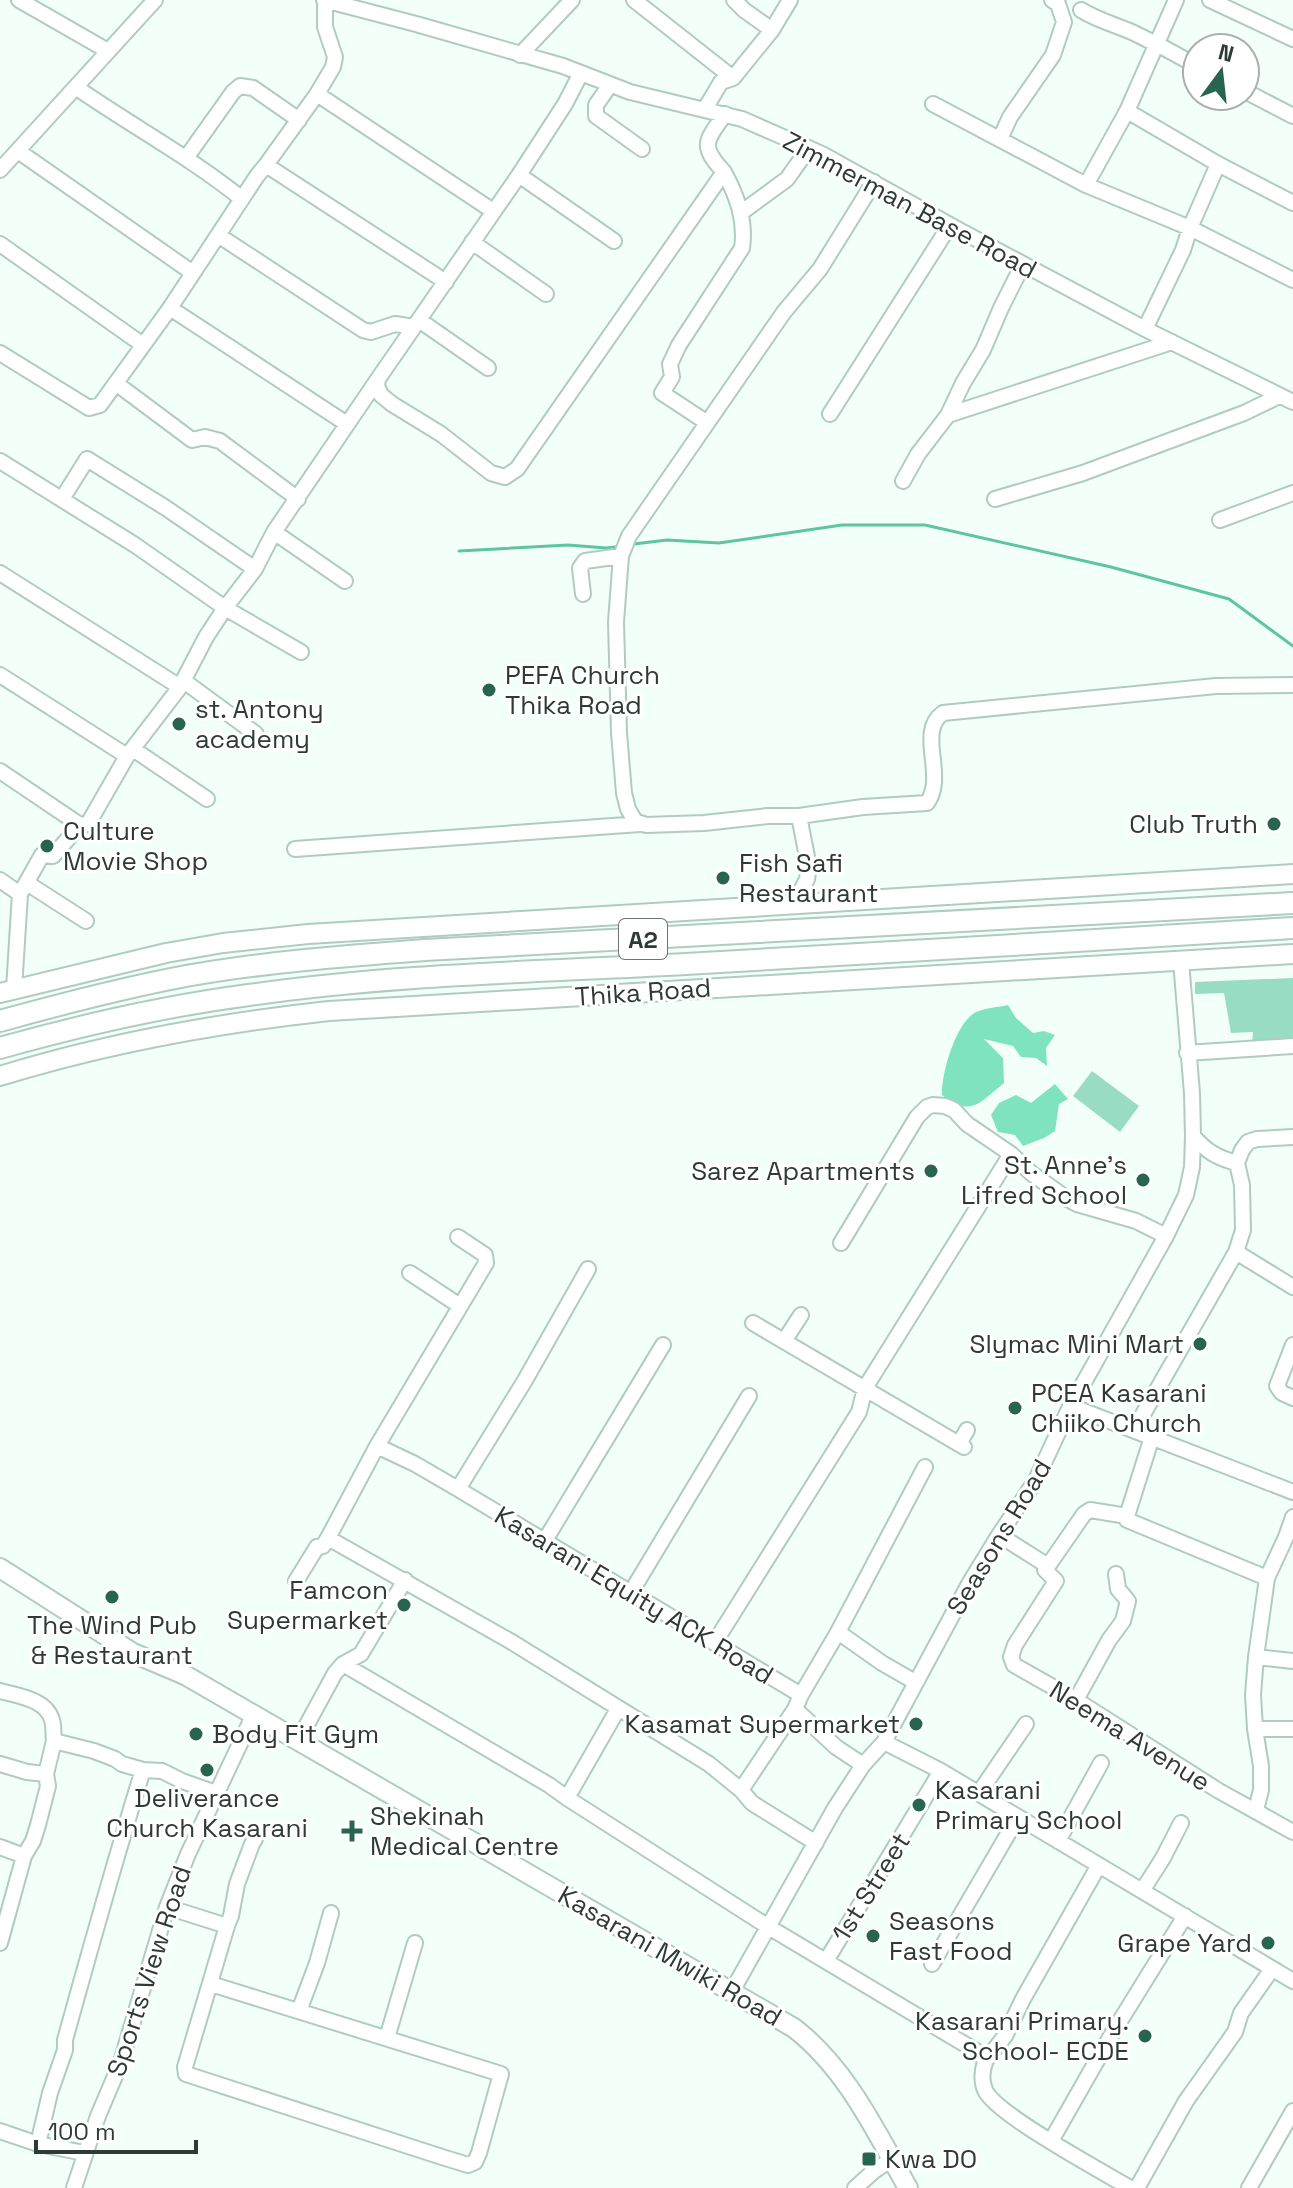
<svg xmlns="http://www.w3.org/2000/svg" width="1293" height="2188" viewBox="0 0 1293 2188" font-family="'Space Grotesk',sans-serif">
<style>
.green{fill:#98ddc2}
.forest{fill:#7fe3be}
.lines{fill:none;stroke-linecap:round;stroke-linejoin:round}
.stream{stroke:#5fc4a1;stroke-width:3}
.minor-casing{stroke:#b0ccc0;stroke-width:18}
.major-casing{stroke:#b0ccc0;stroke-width:22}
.highway-casing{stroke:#b0ccc0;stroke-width:24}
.minor{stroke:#fff;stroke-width:14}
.major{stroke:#fff;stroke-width:18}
.highway{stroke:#fff;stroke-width:20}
.poi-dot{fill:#286550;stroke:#fff;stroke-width:3}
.labels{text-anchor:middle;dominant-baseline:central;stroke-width:6;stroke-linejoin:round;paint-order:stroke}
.shield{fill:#fff;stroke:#6d7572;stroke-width:2}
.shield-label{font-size:24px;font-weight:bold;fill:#2e3a35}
.street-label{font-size:26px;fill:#2e3a35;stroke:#fff}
.poi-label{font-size:26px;fill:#2e3a35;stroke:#fff;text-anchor:start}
</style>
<rect width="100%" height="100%" fill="#f3fff9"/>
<!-- green -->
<path class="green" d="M1293,978v64l-41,2 1,-12 -22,1 -7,-40 -29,1v-12z
M1092,1071l47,35 -19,26 -47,-36z"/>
<!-- forest -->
<path class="forest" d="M1008,1005l8,13 17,15 11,-2 11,4 -9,13 1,18 -11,-8 -15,-1 -8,-11 -29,-7 19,19 1,25c-25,20 -33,35 -62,12 -1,-21 14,-73 34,-83 9,-4 23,-5 32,-7z
M1055,1084l13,15 -9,5 -4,27 -11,7 -21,8 -8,-11 -17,-3 -7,-17 8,-12 17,-8 15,8z"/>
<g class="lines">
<!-- stream -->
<path class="stream" d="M634,544l33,-4 52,3 123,-18h83l186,42 118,32 64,47
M459,551l109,-6 38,3 10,-1"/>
<!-- minor casing -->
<g class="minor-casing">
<path id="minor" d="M19,0l89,51
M324,0l92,24 147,42 67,26 112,27 82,36 137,76 184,98 148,73
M325,0v27l10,30 -2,10 -16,27 -51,71 180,117
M634,0l99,78
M734,0l10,10 28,20
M1210,0l83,39
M1081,10c16,10 35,15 53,23 21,10 42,21 63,33
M520,55l52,-55
M581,73l-16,31 -46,71 -141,204 -1,7 4,9 11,9 49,30 50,39 14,4 12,-8 207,-297c-25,-27 -18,-31 1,-58
M610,85l-14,20v11l46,33
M77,88c55,38 113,69 165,111
M1245,91l48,25
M317,94l176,117
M933,104l153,81 104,43 -7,22 -38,79
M705,109l16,-27 12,-4 39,-48 18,-30
M1127,111l91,53 75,39
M1000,139l10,-22 43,-62 11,-33 -6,-18 -6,-4
M18,151l175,122
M186,158l47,-66 7,-6 13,2 46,32
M1218,164l-28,64 103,52
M0,170l155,-170
M519,175l95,66
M1086,185l41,-74 49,-111
M742,212l45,-33 22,-31
M218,235l145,95 8,2 24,-8 19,3
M472,242l74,52
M0,244l143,101
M170,308l177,116
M419,320l69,48
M0,353l89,55 11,-3 70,-97 87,-132 9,-11
M117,384l75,56 13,-3 15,4 78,58
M830,414l120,-189
M948,415l224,-73
M706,422l-44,-29 10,-16 -2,-13 9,-19 63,-97c4,-28 -5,-52 -18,-76
M0,461l135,84 90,63 76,44
M903,481l15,-27 30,-39 15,-32 20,-33 18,-42 22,-44
M62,499l25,-40 79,49 89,61
M995,499l88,-26 161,-60 35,-17
M1220,520l73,-27
M274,532l71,49
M0,573l180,114
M583,594l-3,-26 5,-7 36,-5
M0,675l127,81
M184,681l72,53
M133,749l74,50
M0,771l80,54
M799,816l64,-9 64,-4c20,-27 -11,-71 16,-90l273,-27 77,-1
M295,849l345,-25
M29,879l1,6 56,36
M0,880l20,14 -6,95
M20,894l22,-39 11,1 27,-31 8,-1 39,-68 53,-69 26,-50 19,-29 30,-39 19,-37 104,-153
M794,905l13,-26 2,-12 -10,-51h-31l-64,7 -58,2 -11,-4 -7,-12 -4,-16 -5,-60 -3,-111 5,-66 8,-20 155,-224 36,-43 54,-87
M1187,1053l106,-7
M1193,1136c13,15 24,22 44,27
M841,1243l76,-126 10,-10 6,-2 12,1 9,4 13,14 44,30 20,19 35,25 11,6 59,17 30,15
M1236,1252l57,35
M410,1273l50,33
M753,1323l211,124
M784,1341l17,-26
M1293,1345l-16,41 5,7 11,5
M1069,1409l12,1 212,82
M1134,1430l102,-178 7,-22 -1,-45 -5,-22 5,-13 6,-8 9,-3 36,-2
M959,1444l8,-14
M377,1446l38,18 43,25 343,206 -6,14 41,38 27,18
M458,1489l66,-107 64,-113
M1127,1516l25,-79
M999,1535l49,31 -3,4 11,11 -41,64 -4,12 3,8 62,35 143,91 74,41
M328,1538l182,103 199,123 32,26 54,-81
M544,1542l119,-197
M1048,1566l36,-52 6,-4 37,6v4l140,58
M296,1581l21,-34 6,-1 5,-8 49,-92 109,-183 -1,-8 -27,-18
M630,1594l119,-198
M715,1642l144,-230 6,-24 146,-234
M1256,1657l37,4
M343,1664l206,121 18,13 200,128 209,125 10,9c-4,9 -5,21 -1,30 10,24 118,82 145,98
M915,1682l-33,-19 -44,-31 87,-165
M0,1691c18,5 46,8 52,29 2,6 1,14 2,21l40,10 21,8 7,5 21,6 19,1 20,10 34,12
M801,1695l37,-63
M1076,1700l33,-60 14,-19 5,-20 -10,-12 -2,-15
M1255,1729h38
M298,1741l37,-68 8,-9 18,-10 44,-74
M884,1742l57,29 352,210
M0,1764l27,8 19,2
M741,1790l11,13 64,40
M979,1793l47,-69
M567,1798l51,-89
M1256,1810l5,-20v-24l-6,-37 -2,-34 3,-38 11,-79 19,-41 7,-20
M1058,1841l43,-78
M0,1847l24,9
M1142,1891l21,-33 18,-35
M167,1907l60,19 -42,141 1,7 256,83 26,8 7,-3 4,-9 22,-79 -290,-90
M227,1926l4,-10 6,-32 15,-40 3,-5
M0,1943l24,-87 9,-15 5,-16 10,-39 -2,-12 8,-33
M826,1961l115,-190
M932,1964l86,-147
M731,1993l104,-185 28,-43 21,-23 85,-158 30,-49 37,-55 33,-71 97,-173 20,-41 6,-28 1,-31 -1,-43 -11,-132
M299,2011l18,-48 14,-50
M387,2038l28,-95
M986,2060l19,-24 18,-37 76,-134
M0,2131l38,13
M1051,2141l61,-107 73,-118
M85,2153l-47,-9 12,-51 15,-43v-10c25,-90 50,-181 78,-270
M74,2188l24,-72 23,-54 46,-155 21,-53 66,-140
M855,2188l19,-17 18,-12
M1137,2188l49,-87 49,-69 6,-19 31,-44
M1249,2188l44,-77"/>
</g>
<!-- major casing -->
<g class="major-casing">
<path id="major" d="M0,993l166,-40 57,-10 85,-9 985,-60
M0,1076c107,-33 218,-53 329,-65l964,-57
M0,1568l133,85 52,22 609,353c53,41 82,104 114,160"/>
</g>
<!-- highway casing -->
<g class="highway-casing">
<path id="highway" d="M0,1021c61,-17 123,-33 186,-45 79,-14 159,-20 239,-26l868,-47
M0,1048c82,-23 165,-42 249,-53 144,-21 291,-23 437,-31 202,-11 405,-24 607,-36"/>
</g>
<!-- minor -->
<use href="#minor" class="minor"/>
<!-- major -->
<use href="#major" class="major"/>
<!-- highway -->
<use href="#highway" class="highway"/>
</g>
<!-- markers -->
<g class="poi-dot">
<circle cx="489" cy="690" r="8"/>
<circle cx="179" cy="724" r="8"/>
<circle cx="1274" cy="824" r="8"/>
<circle cx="47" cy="846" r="8"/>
<circle cx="723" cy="878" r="8"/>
<circle cx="931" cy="1171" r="8"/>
<circle cx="1143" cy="1180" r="8"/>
<circle cx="1200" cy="1344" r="8"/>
<circle cx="1015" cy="1408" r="8"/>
<circle cx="112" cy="1597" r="8"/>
<circle cx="404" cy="1605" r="8"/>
<circle cx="916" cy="1724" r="8"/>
<circle cx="196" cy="1734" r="8"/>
<circle cx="207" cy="1770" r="8"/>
<circle cx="919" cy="1805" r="8"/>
<path d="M348 1819h8v8h8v8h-8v8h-8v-8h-8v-8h8z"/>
<circle cx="873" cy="1936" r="8"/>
<circle cx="1268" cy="1943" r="8"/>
<circle cx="1145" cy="2036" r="8"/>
<rect x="861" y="2151" width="16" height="16" rx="4"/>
</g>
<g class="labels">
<!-- shield labels -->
<rect class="shield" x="619" y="919" width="48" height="40" rx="6"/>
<g class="shield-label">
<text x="643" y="939">A2</text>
</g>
<!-- street labels -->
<g class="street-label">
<text transform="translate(910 205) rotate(28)">Zimmerman Base Road</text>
<text transform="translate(643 992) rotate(-4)">Thika Road</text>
<text transform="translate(999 1537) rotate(-59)">Seasons Road</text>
<text transform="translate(634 1595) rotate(31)">Kasarani Equity ACK Road</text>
<text transform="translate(1130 1736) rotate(32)">Neema Avenue</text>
<text transform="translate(871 1887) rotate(-58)">1st Street</text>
<text transform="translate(670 1956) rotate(30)">Kasarani Mwiki Road</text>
<text transform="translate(149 1971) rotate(-72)">Sports View Road</text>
</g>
<!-- poi labels -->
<g class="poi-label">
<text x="505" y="675">PEFA Church<tspan x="505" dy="30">Thika Road</tspan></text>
<text x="195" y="709">st. Antony<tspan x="195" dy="30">academy</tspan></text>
<text x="1258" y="824" text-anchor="end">Club Truth</text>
<text x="63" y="831">Culture<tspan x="63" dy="30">Movie Shop</tspan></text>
<text x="739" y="863">Fish Safi<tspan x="739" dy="30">Restaurant</tspan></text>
<text x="1127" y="1165" text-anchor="end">St. Anne's<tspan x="1127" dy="30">Lifred School</tspan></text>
<text x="915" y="1171" text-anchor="end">Sarez Apartments</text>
<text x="1184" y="1344" text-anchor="end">Slymac Mini Mart</text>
<text x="1031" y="1393">PCEA Kasarani<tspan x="1031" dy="30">Chiiko Church</tspan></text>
<text x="388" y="1590" text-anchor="end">Famcon<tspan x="388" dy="30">Supermarket</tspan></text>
<text x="112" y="1625" text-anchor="middle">The Wind Pub<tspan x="112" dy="30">&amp; Restaurant</tspan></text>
<text x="900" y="1724" text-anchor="end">Kasamat Supermarket</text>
<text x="212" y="1734">Body Fit Gym</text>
<text x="935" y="1790">Kasarani<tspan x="935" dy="30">Primary School</tspan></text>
<text x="207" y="1798" text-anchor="middle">Deliverance<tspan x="207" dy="30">Church Kasarani</tspan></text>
<text x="370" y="1816">Shekinah<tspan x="370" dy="30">Medical Centre</tspan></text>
<text x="889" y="1921">Seasons<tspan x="889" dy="30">Fast Food</tspan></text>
<text x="1252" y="1943" text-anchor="end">Grape Yard</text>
<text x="1129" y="2021" text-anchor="end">Kasarani Primary.<tspan x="1129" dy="30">School- ECDE</tspan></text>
<text x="885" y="2159">Kwa DO</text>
</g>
</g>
<!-- north arrow -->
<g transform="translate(1221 72) rotate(15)"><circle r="38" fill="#ffffff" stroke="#abb0ae" stroke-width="2"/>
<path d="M0-6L14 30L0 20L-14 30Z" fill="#286550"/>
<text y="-12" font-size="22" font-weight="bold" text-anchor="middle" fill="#2e3a35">N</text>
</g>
<!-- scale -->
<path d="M36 2140v12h160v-12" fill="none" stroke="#2e3a35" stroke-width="4"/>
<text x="48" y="2140" font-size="24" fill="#2e3a35" stroke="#ffffff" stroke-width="6" paint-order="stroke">100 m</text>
</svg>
